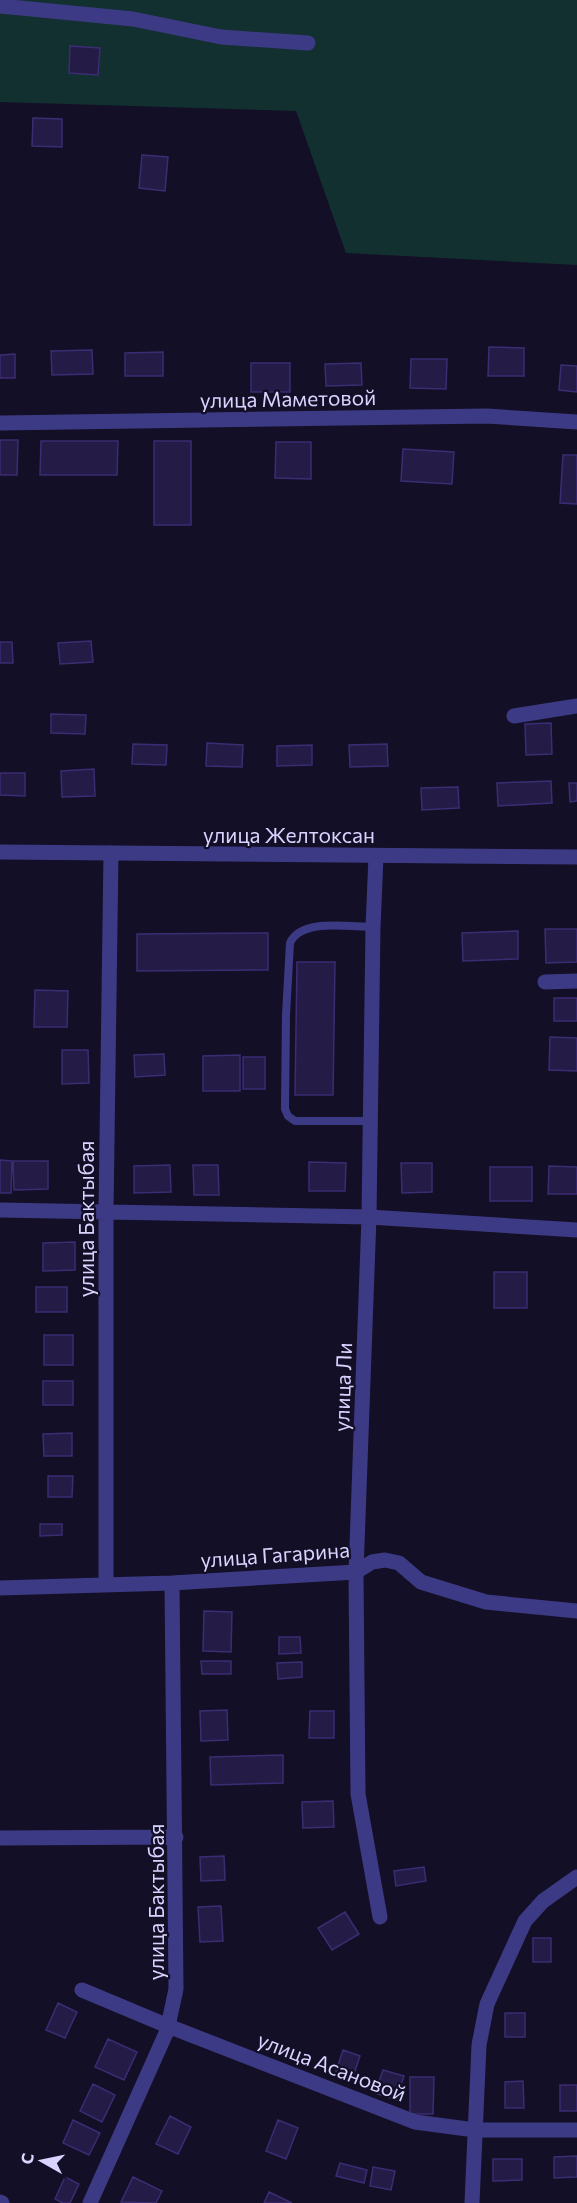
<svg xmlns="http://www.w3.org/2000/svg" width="577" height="2203" viewBox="0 0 577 2203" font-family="Commissioner,sans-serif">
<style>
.green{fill:#12302f}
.building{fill:#241b47;stroke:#3b2d73;stroke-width:1.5}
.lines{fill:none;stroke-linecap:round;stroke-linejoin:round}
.service{stroke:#3d3a85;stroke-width:8}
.minor{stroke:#3d3a85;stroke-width:15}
.tertiary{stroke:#3d3a85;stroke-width:15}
.labels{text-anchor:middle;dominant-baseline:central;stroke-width:4.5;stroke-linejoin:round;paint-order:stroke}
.street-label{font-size:21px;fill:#d9d4ff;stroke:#130f26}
</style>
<rect width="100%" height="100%" fill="#130f26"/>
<!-- green -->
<path class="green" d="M0,0h577v265l-231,-12 -50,-142 -296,-9z"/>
<!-- building -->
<path class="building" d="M70,46l30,2 -2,27 -29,-2z
M33,118l29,1v28l-30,-1z
M142,155l26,2 -3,34 -26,-3z
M489,347l35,1v28h-36z
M92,350l1,24 -41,1 -1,-24z
M163,352v24h-38v-23z
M15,354v24h-15v-23z
M411,359h36l-1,30 -36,-1z
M251,363h39v29h-39z
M361,363l1,22 -36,1 -1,-22z
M561,365l16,1v26l-18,-2z
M0,440h18l-1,35h-17z
M41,441h77l-1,34h-77z
M154,441h37v84h-37z
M276,442h35v37l-36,-1z
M403,449l51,3 -2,32 -51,-3z
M563,455h14v49l-17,-1z
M91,641l2,21 -33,2 -2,-21z
M0,642h12l1,21h-13z
M51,714l35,1 -1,19 -34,-1z
M551,723l1,31 -26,1 -1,-31z
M207,743l36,2 -1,22 -36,-1z
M133,744l34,1 -1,20 -34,-1z
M387,744l1,22 -38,1 -1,-22z
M312,745v20l-35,1v-20z
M94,769l1,27 -33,1 -1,-26z
M0,773h25v23l-25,-1z
M551,781l1,22 -54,3 -1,-23z
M569,783h8v18l-7,1z
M458,787l1,21 -37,2 -1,-22z
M545,929h32v33l-31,1z
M518,931v28l-55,2 -1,-28z
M268,933v37l-131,1v-37z
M297,962h38l-2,133h-38z
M35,990l33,1 -1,36h-33z
M554,998h23v23h-23z
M550,1037l27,1v33l-28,-1z
M62,1050h26l1,33 -27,1z
M164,1054l1,21 -30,2 -1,-22z
M240,1055v36h-37v-35z
M243,1057h22v32h-22z
M0,1160l12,1 -1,32h-11z
M13,1161h35v28l-34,1z
M309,1162l37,1 -1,28h-36z
M401,1163h31v29l-30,1z
M170,1165l1,27 -37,1v-27z
M193,1165h25l1,30h-25z
M549,1166l28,1v27h-29z
M490,1167h42v34h-42z
M75,1242v28l-32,1v-28z
M494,1272h33v36h-33z
M36,1287h31v25h-31z
M44,1335h29v30h-29z
M43,1381h30v24h-30z
M72,1433v23h-28l-1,-22z
M48,1476h25l-1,21h-24z
M40,1524h22v11l-22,1z
M204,1611l28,1 -1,40 -28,-1z
M279,1637h21l1,16 -22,1z
M201,1661h30v13h-29z
M302,1662v15l-24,2 -1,-16z
M227,1710l1,30 -27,1 -1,-30z
M310,1711h24v27h-25z
M283,1755v28l-72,2 -1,-28z
M333,1801l1,26 -31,1 -1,-26z
M224,1856l1,24 -24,1 -1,-24z
M424,1867l2,14 -30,5 -2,-15z
M221,1906l2,35 -23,1 -2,-35z
M345,1912l14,22 -27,16 -14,-22z
M533,1938h18v24h-18z
M58,2003l19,9 -12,26 -19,-8z
M505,2013h20v24h-20z
M108,2039l29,13 -13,28 -29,-13z
M343,2050l17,6 -8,24 -17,-6z
M383,2070l21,6 -8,24 -21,-7z
M410,2077h24l-1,37h-23z
M523,2081l1,27h-19v-26z
M93,2084l22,11 -13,27 -22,-11z
M560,2085h17v26h-17z
M170,2116l21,11 -13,27 -22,-10z
M73,2120l27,13 -11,22 -26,-12z
M278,2120l20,8 -12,31 -20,-8z
M577,2156v21l-23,1v-21z
M493,2159h29v21l-29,1z
M340,2163l27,7 -3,13 -28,-7z
M373,2167l22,4 -4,19 -21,-4z
M65,2177l14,7 -9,19h-7l-8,-4z
M133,2177l29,14 -6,12 -35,-1z
M269,2192l23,11h-28z"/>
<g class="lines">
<!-- service -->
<path class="service" d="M370,1121h-75l-7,-5 -3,-7 1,-94 4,-72c11,-25 59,-16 83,-16"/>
<!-- minor -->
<path class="minor" d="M0,6l133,13 88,18 87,6
M0,423l487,-7 90,6
M514,716l63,-10
M376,856l-3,71 -4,290 -13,355 2,222 22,123
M545,982l32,-1
M0,1210l369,7 208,13
M106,1585v-373l5,-359
M0,1588l172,-5 184,-11 16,-10 13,-2 14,3 22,19 65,20 91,9
M0,1838l176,-1
M82,1990l86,36 247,96 60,8h102
M90,2203l77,-172 9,-42 -4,-406
M472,2203l7,-158 8,-41 38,-83 18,-20 34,-24"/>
<!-- tertiary -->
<path class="tertiary" d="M0,852l577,5
M0,2202l2,1"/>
</g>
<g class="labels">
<!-- street labels -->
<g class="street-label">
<text transform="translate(288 398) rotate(-1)">улица Маметовой</text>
<text x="289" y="834">улица Желтоксан</text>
<text transform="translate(85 1219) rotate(-90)">улица Бактыбая</text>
<text transform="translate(342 1387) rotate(-88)">улица Ли</text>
<text transform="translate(275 1554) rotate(-4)">улица Гагарина</text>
<text transform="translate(155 1902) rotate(-90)">улица Бактыбая</text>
<text transform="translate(332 2066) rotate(21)">улица Асановой</text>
</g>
</g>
<!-- north arrow -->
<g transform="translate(42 2161) rotate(279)" stroke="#130f26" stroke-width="4.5" paint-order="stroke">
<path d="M0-4.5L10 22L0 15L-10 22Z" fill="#d9d4ff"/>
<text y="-9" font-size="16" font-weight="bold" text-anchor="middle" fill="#d9d4ff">С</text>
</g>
</svg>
